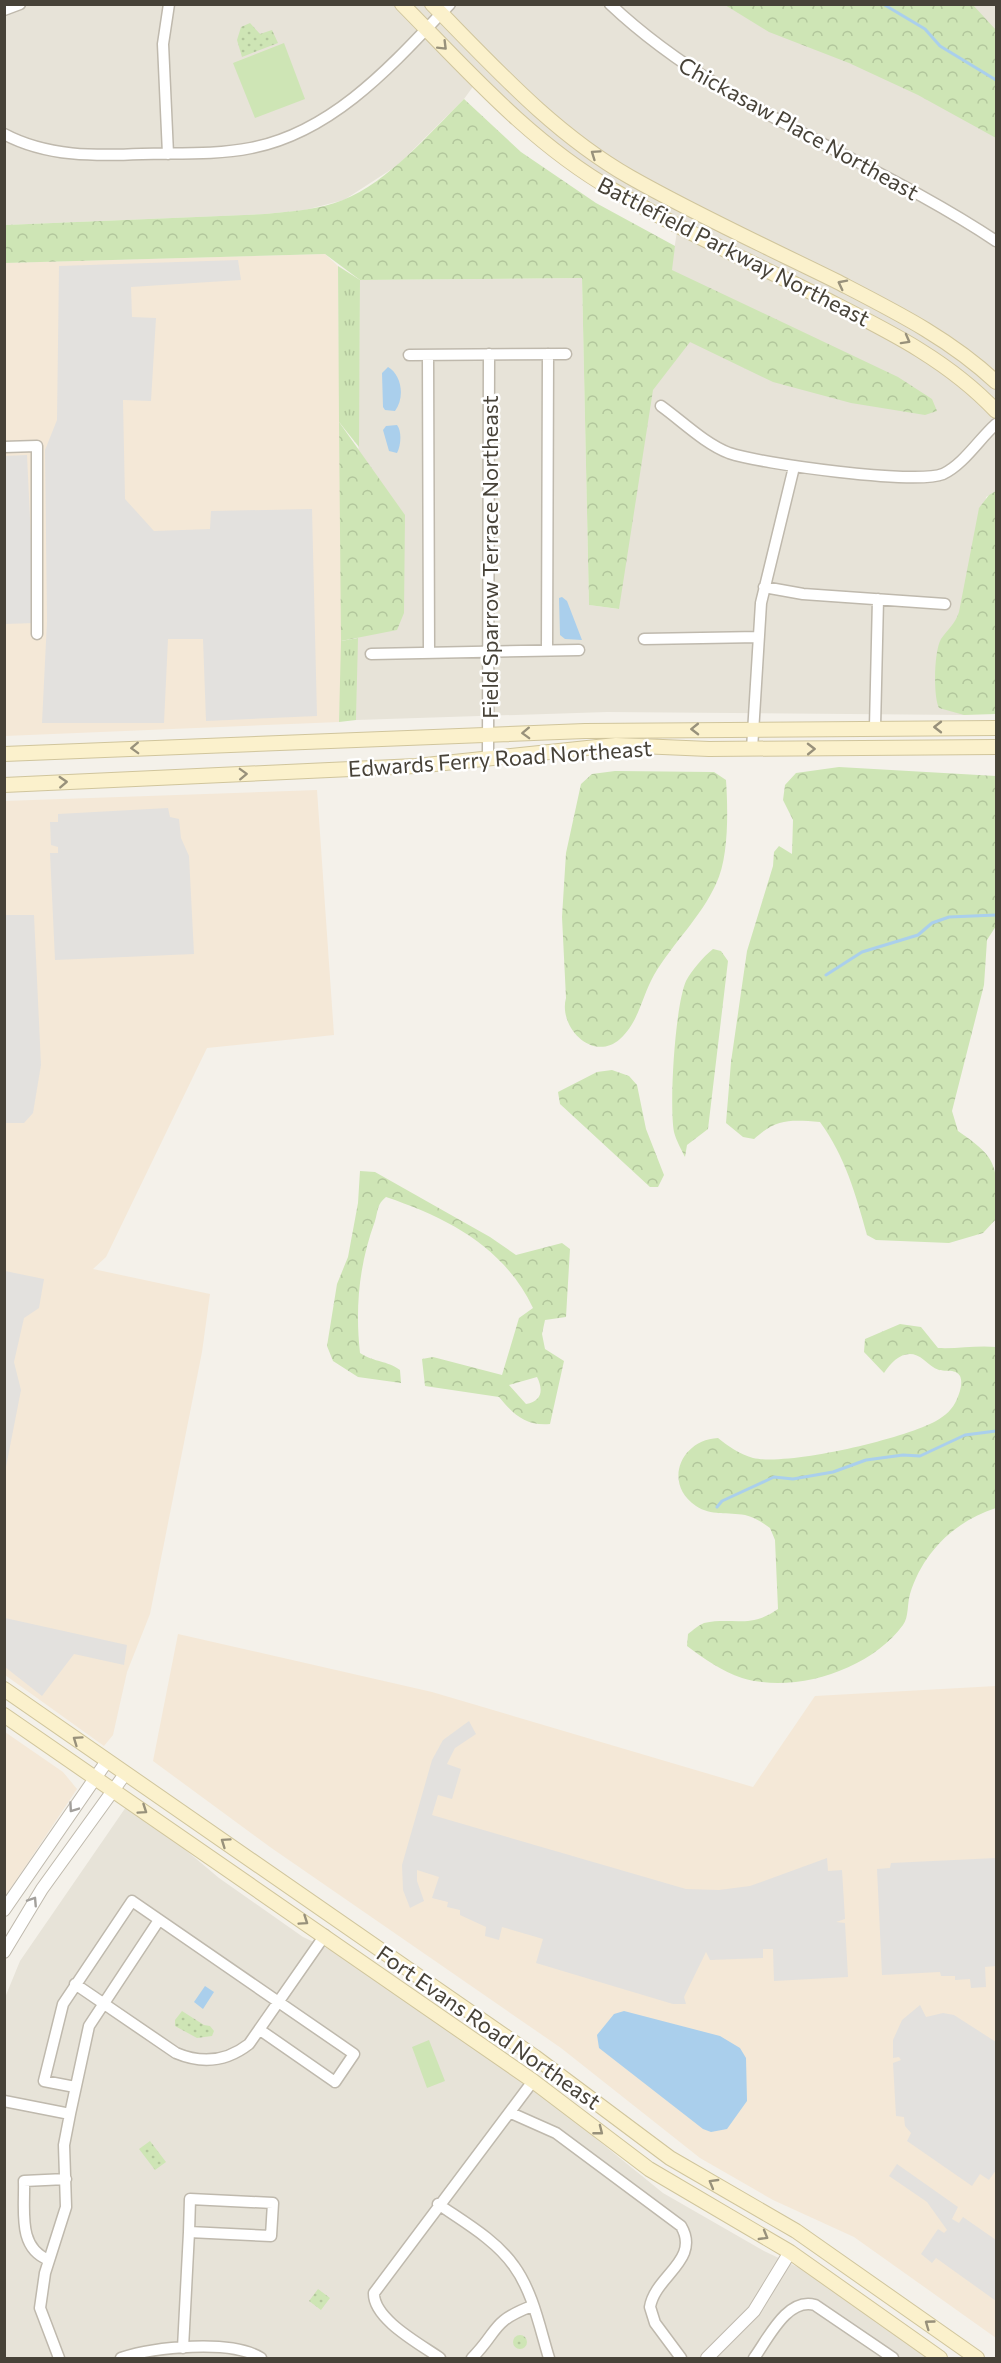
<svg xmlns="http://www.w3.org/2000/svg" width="1001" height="2363" viewBox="0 0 1001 2363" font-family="Commissioner,sans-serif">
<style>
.residential{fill:#e7e3d8}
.commercial{fill:#f4e8d7}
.grass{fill:url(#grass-tufts)}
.forest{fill:url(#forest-crowns);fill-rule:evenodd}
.park{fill:url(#park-dots)}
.pitch{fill:#cee5b5}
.parking{fill:#e3e1de}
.water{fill:#aacfec}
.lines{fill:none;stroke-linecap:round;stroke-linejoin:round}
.stream{stroke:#aacfec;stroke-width:3}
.minor-casing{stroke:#bfb9ad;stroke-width:13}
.tertiary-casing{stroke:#bfb9ad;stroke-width:14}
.secondary-casing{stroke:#d0c59c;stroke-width:16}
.minor{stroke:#fff;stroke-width:10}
.tertiary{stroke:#fff;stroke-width:12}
.secondary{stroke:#fbf1cc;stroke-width:14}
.oneway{stroke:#98917b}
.oneway2{stroke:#a3a09c}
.labels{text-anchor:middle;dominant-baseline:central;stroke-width:5;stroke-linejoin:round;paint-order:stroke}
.street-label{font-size:22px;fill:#474238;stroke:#fff}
</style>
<defs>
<pattern id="grass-tufts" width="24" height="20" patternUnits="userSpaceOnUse" patternTransform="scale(1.5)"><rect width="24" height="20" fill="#cee5b5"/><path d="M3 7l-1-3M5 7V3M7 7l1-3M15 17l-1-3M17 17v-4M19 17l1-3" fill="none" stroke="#b2c69c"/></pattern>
<pattern id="forest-crowns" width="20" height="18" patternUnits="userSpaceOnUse" patternTransform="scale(1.5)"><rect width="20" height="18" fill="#cee5b5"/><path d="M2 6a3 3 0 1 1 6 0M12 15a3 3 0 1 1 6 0" fill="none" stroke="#b2c69c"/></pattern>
<pattern id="park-dots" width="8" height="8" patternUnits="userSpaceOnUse" patternTransform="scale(1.5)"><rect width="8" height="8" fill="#cee5b5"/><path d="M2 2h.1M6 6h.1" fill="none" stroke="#b2c69c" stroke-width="1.8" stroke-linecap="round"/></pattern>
</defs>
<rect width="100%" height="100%" fill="#f4f1ea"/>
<!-- residential -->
<path class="residential" d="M5,5h991v486l-10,6 -22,218 -357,-3 -251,8 4,-440 222,-2 7,327 29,4 60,-384 -68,-36 -133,-108 -13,18 -66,66 -54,35 -39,10 -40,4 -260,11z
M126,1807l43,29 50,42 84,59 34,16 215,150 111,90 101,58 46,22 120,85h-925l-1,-358 16,-39z"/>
<!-- commercial -->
<path class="commercial" d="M325,254l13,12 4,401 -3,55 -334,14 -1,-473z
M317,790l17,245 -127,13 -101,209 -13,12 117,25 -8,58 -52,262 -23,58 -14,63 -9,11 -99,-71 -1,-874z
M178,1634l254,58 321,95 62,-91 181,-10v652l-142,-101 -81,-37 -73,-42 -139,-110 -291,-201 -117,-86z
M5,1732l58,40 14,17 -72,108z"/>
<!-- grass -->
<path class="grass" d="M338,266l22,14 -1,167 -20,-25z
M358,638l-2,82 -17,2 2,-81z"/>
<!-- forest -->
<path class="forest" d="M725,5h248l23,25v108l-78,-43 -69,-32 -80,-31z
M464,99l57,53 75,51 79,43 -3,24 226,107 34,22 5,12 -12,4 -74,-12 -78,-21 -83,-40 -37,48 -34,219 -30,-4 -7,-327 -222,2 -35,-26 -320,9v-38l260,-11c26,-3 54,-4 78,-14 45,-18 87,-67 121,-101z
M339,422l66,93 -1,98 -7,17 -56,11z
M996,491v223l-32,1 -25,-7c-6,-12 -5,-57 2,-69 7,-10 14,-15 18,-27l20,-104 10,-13z
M839,767l157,9v150l-9,14 -3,45 -32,126 6,20c43,29 39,37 38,88l-13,14 -34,10 -73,-3 -9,-5c-11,-40 -22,-79 -47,-113 -29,-2 -43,-4 -66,17l-11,-2 -17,-14 5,-61 16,-111 26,-85 1,-14 5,-6 13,8 1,-34 -10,-20 2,-15 11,-12z
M615,771l99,1 12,8c2,30 3,78 -10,104 -15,33 -43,59 -62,91 -12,21 -15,47 -34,64 -27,24 -62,-12 -54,-41l-4,-81 4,-64 15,-69 11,-10z
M713,949l8,2 7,10 -20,168 -21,16 -2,12c-4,-8 -9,-17 -11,-25 -5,-27 1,-126 12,-151 6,-11 17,-24 27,-32z
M612,1070l17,6 8,9 9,44 18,46 -6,12h-8l-90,-83 -2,-12 39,-20z
M360,1171l15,1 115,65 26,18 46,-12 8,6 -4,68 -21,3 -3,14 3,15 19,12 -14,63c-24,2 -36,-9 -51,-27l-74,-11 -3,-27 11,-2 69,18 17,-57 14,-10c-29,-61 -85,-90 -147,-111 -9,7 -8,14 -11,24 -16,43 -20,87 -15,132 16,10 26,7 40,17l1,13 -43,-6 -25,-16 -6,-15 10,-62 11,-27 10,-54zM537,1377c6,12 6,24 -11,27l-17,-19z
M900,1324l21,3 17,21c20,1 39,-3 58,-1v161c-41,13 -73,44 -86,86 -3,10 -1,23 -7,31 -33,45 -108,69 -161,53 -20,-7 -38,-19 -55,-32l1,-12c5,-4 11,-9 16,-11 29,-6 46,6 74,-14l-3,-69 -5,-12c-7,-5 -16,-11 -25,-13 -17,-3 -34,1 -49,-9 -33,-22 -16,-66 22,-68 10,8 21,16 35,20 36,8 150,-19 183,-37 9,-5 17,-12 21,-22 3,-7 6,-16 3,-23 -5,-8 -14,-4 -21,-6 -6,-2 -10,-6 -15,-10 -16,-14 -31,-1 -40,13l-20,-21 1,-13z"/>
<!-- park -->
<path class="park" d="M250,23l10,11 12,-4 6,13 -36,14 -5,-17 4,-13z
M182,2011l22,14 6,1 4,5 -2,5 -15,2 -22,-12v-6z
M150,2141l16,21 -11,8 -16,-21z
M318,2289l12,9 -9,12 -12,-9z
M513 2342a7 7 0 1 1 14 0a7 7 0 1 1-14 0Z"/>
<!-- pitch -->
<path class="pitch" d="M284,43l21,56 -50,19 -22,-55z
M429,2040l16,41 -18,7 -15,-41z"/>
<!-- parking -->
<path class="parking" d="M238,260l3,20 -110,7 1,30 24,1 -5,83 -28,-1 2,99 29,32 56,-2 1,-18 101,-2 5,207 -111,5 -3,-82h-35l-4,84h-122l5,-102 -2,-171 12,-30 2,-154z
M27,455l8,168 -30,1 -1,-168z
M168,808l2,9 9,2 2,19 8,18 5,98 -139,6 -5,-107h8v-6l-7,-2 -1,-23h8v-8z
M5,915h29l7,150 -8,48 -9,10h-19z
M5,1271l39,8 -5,29 -15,10 -10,44 7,28 -16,82z
M5,1618l122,27 -3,20 -50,-11 -32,42 -37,-29z
M469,1721l7,13 -21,14 -8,16 14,5 -9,30 -14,-4 -6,20 254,74 33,1 31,-4 77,-28 1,13 14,-1 3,49 -9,3 9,1 3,54 -74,4 -1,-32h-10v9l-53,2 -4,-8 -22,45 2,7h-13l-137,-41 7,-24 -41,-12 -3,13 -14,-4 1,-9 -26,-12v-5l-13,-3 1,-5 -16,-4 7,-21 -22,-7v11l7,20 -14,7 -7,-18 -1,-25 30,-105 11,-20z
M996,1858v108l-11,1 1,20 -15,1 -1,-9 -15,1v-4h-14l-1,-4 -58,3 -5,-106 13,-1 1,-5z
M920,2005l6,12 17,-4 11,2 42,27v128l-7,10 -9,-6 -8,12 -65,-45 4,-8 -6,-7 -1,-9 -8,-1 -3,-53 8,-3 -2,-3 -6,1v-18l9,-20z
M897,2164l61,43 -6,12 7,4 4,-6 33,23v61l-60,-43 -4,5 -11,-9 17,-25 6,4 3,-3 -20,-28 -38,-26z"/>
<!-- water -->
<path class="water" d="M388,367c14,8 17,31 7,44l-10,-1 -2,-3 -1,-34z
M397,425c5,6 4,21 0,28l-8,-2 -6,-21 3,-4z
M562,597l5,4 15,39 -17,-1 -5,-4 -1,-37z
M205,1986l9,6 -11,17 -9,-7z
M624,2011l96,25 20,12 6,10 1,43 -20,28 -16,3 -8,-3 -104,-81 -2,-13 17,-21z"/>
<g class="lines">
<!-- stream -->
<path class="stream" d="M883,4l42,25 15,17 56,34
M826,975l36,-23 56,-17 14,-12 17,-6 47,-2
M717,1507l5,-6 52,-24 19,2 40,-7 33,-12 37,-5 17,1 45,-21 31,-4"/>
<!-- minor casing -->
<g class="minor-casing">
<path id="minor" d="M610,4c111,105 260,153 386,237
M4,10l16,-6
M4,134c43,23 92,22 138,20 36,-1 74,1 109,-6 83,-16 143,-85 199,-144
M168,154l-5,-110 6,-40
M409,355l157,-1
M428,355l1,298
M661,406c21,15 44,38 68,47 32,11 187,32 214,21 21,-10 36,-35 53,-50
M4,447l33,-1v188
M764,587l39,7 142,10
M644,639l115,-2
M547,651l1,-297
M371,654l208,-4
M875,727l3,-128
M752,749l9,-146 33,-136
M488,759l1,-405
M75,1984l101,69c26,11 50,9 73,-9l76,-109
M75,2087l-31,-6 19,-77 69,-103 222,153 -19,28 -75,-52
M4,2101l66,13 19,-88 70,-106
M511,2113l45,20 125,93c20,34 -26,50 -31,81l5,16 26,35
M190,2199l83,4 -2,33 -82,-4z
M438,2204c26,18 58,36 76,62 19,26 26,63 35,92
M49,2260c-32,-12 -24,-50 -25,-79l42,-2
M183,2348l6,-116
M59,2358l-19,-50 5,-35 21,-66 -2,-62 6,-31
M121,2358c33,-11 110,-19 140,0
M440,2358c-20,-14 -67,-39 -66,-65l159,-212
M472,2358c27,-27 18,-36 60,-52
M754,2358c14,-19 33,-61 61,-53l78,53"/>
</g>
<!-- tertiary casing -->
<g class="tertiary-casing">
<path id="tertiary" d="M4,1910l103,-149
M4,1952l38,-63 83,-115
M707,2358l47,-47 36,-59"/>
</g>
<!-- secondary casing -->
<g class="secondary-casing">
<path id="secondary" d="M402,4c66,67 129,139 211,186 68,40 140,73 210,108 63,32 124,61 173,113
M432,4c62,63 121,129 198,173 67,38 137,70 206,104 58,30 113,57 160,101
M4,754l581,-23 411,-3
M4,785l412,-19 200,-21 93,4 287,-2
M4,1689l531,368 135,101 126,73 181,127
M4,1715l529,366 116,88 141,83 150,106"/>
</g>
<!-- minor -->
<use href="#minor" class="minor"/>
<!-- tertiary -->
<use href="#tertiary" class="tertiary"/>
<!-- secondary -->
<use href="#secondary" class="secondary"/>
</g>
<!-- one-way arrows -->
<defs><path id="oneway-chevron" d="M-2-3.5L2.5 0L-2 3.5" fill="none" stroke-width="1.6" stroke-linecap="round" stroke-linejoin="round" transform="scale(1.5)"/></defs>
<g class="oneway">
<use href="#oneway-chevron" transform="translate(443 46) rotate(45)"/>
<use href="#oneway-chevron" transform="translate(595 154) rotate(-145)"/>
<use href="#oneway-chevron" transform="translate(842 284) rotate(-153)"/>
<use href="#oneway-chevron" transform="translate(906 340) rotate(29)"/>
<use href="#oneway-chevron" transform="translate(938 727) rotate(180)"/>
<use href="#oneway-chevron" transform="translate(695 729) rotate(179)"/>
<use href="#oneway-chevron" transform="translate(526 733) rotate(178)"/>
<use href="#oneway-chevron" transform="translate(135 748) rotate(178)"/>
<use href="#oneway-chevron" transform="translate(811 749) rotate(-1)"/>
<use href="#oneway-chevron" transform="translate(243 774) rotate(-2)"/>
<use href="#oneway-chevron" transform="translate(63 782) rotate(-3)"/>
<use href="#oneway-chevron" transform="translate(77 1740) rotate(-145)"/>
<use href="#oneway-chevron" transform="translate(143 1810) rotate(34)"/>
<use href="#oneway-chevron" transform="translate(225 1842) rotate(-145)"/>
<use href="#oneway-chevron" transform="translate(304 1921) rotate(34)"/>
<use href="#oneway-chevron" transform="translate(599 2131) rotate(38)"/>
<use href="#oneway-chevron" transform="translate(713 2183) rotate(-150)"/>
<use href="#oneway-chevron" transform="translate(764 2236) rotate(30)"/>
<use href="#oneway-chevron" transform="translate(929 2324) rotate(-144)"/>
</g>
<g class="oneway2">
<use href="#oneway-chevron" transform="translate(73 1808) rotate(125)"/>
<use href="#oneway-chevron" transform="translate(33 1901) rotate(-57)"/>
</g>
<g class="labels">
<!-- street labels -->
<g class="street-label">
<text transform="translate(799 128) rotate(29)">Chickasaw Place Northeast</text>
<text transform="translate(734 251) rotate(27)">Battlefield Parkway Northeast</text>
<text transform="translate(489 557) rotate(-90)">Field Sparrow Terrace Northeast</text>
<text transform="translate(500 758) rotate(-4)">Edwards Ferry Road Northeast</text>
<text transform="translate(489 2027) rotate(35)">Fort Evans Road Northeast</text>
</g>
</g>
<!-- border -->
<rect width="1001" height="2363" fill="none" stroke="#474238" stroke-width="12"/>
</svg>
